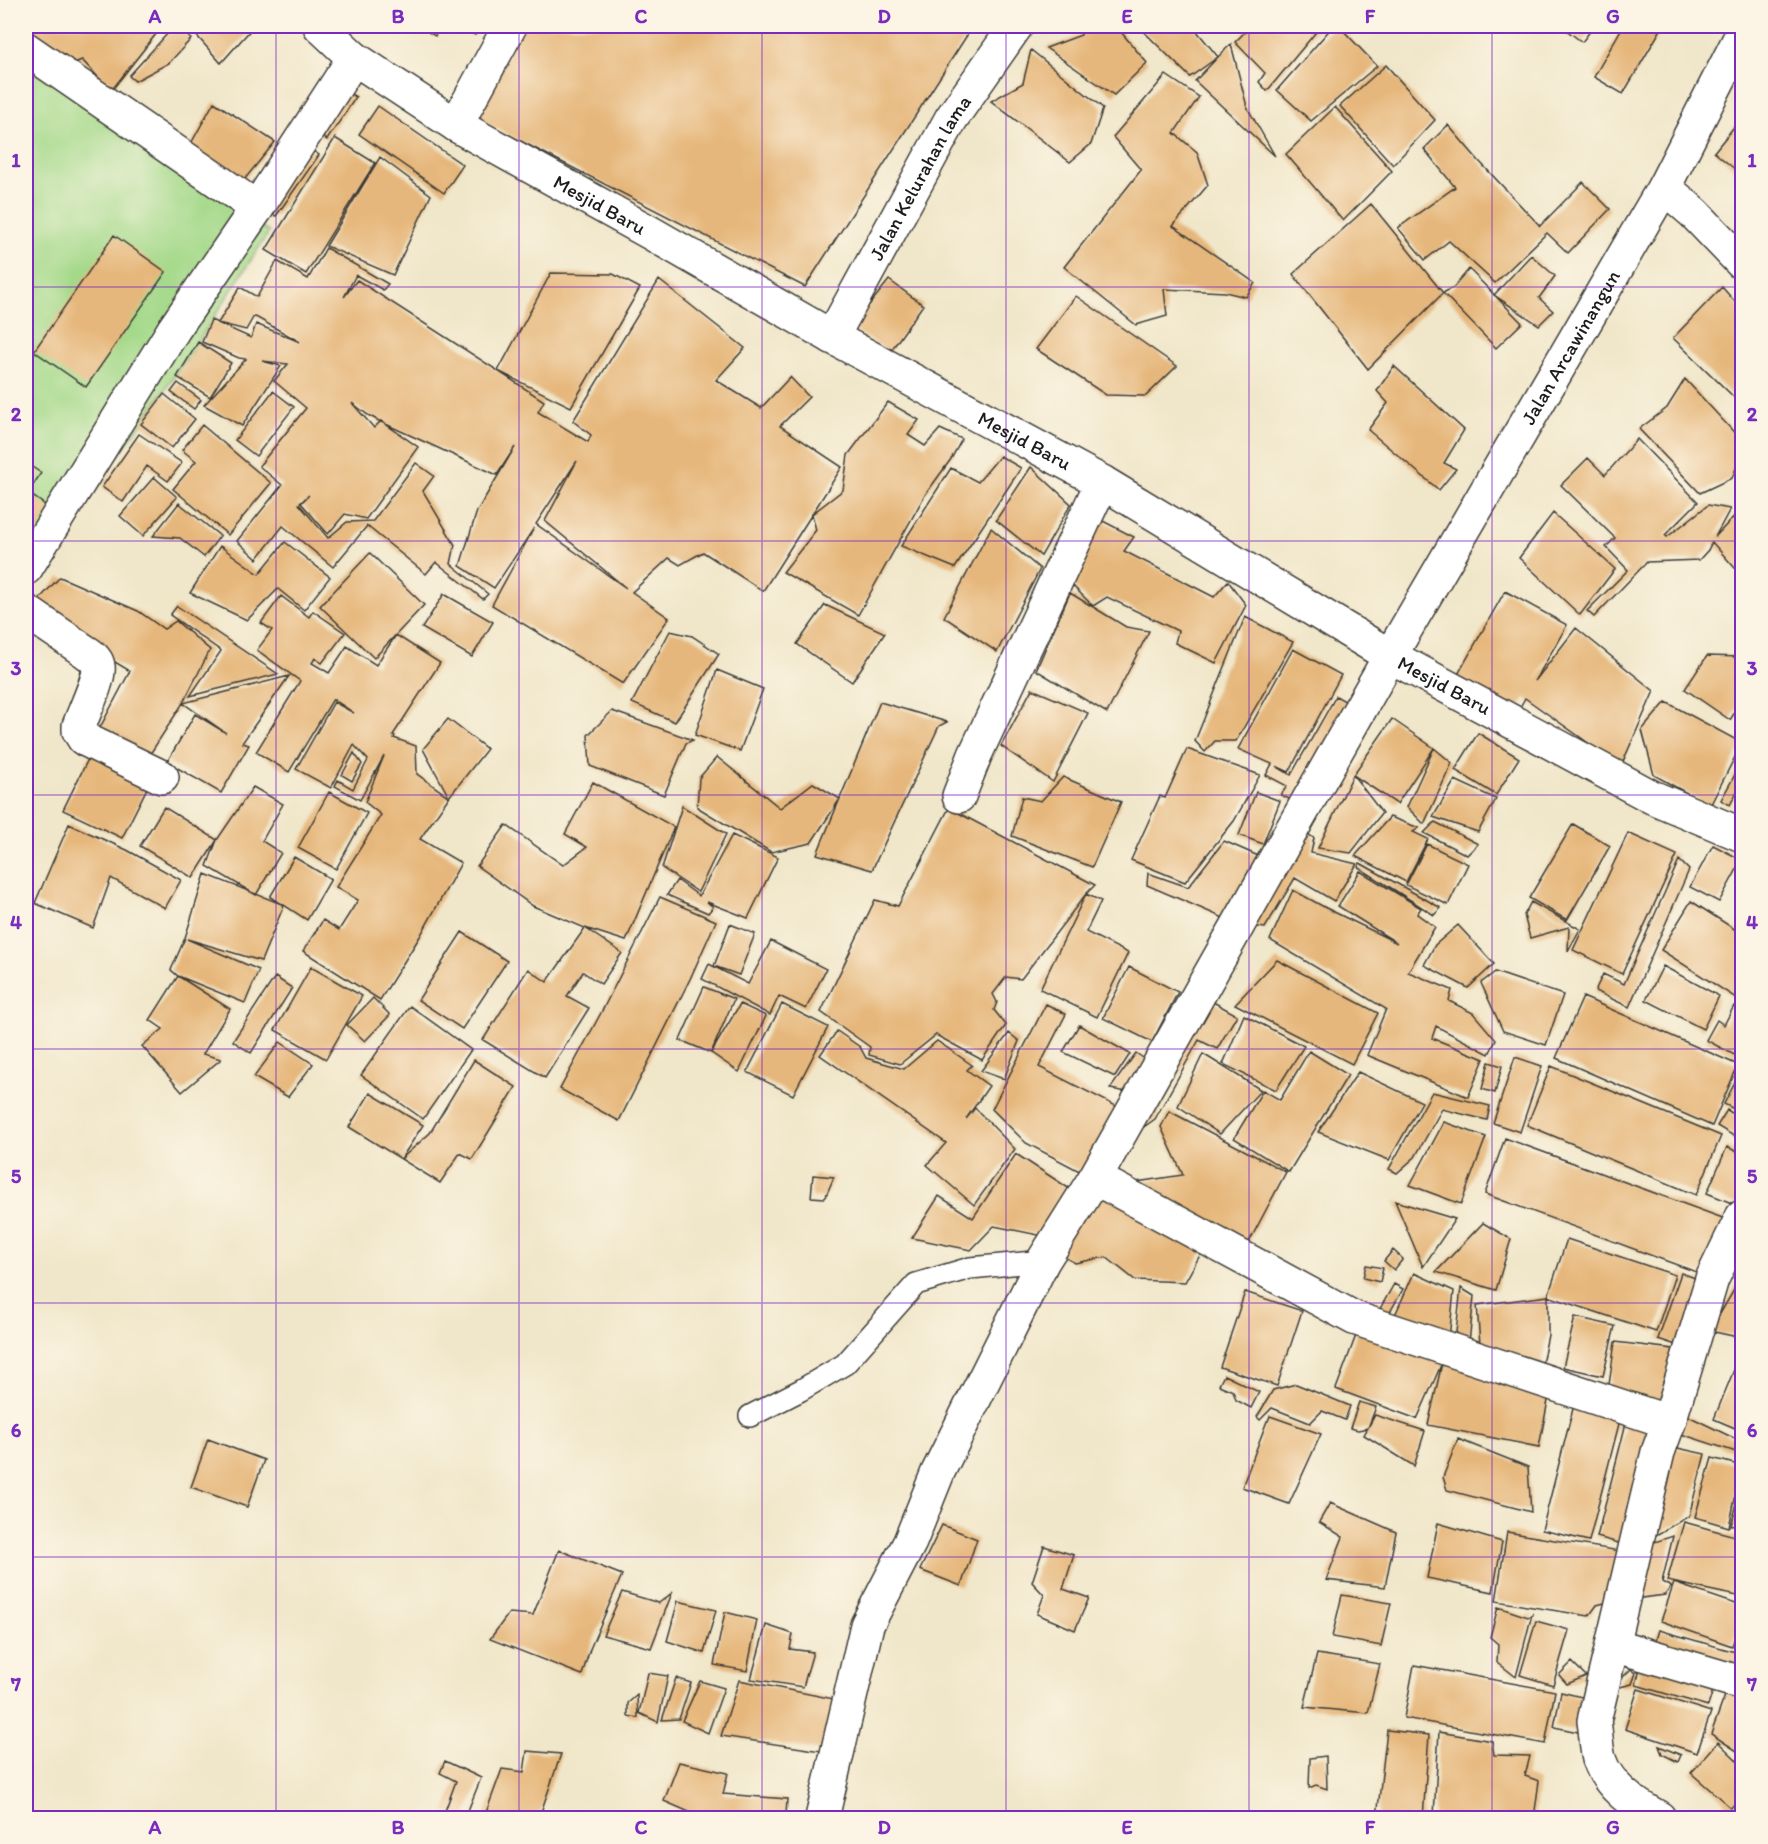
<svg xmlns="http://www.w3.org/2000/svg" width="1768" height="1844" viewBox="0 0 1768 1844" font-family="Itim,sans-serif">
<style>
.green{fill:#a4d98a;stroke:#607a53;stroke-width:1.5}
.building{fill:#e6b77b;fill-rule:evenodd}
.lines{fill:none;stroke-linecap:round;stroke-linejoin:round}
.service-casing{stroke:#3c3a36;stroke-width:24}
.minor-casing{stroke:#3c3a36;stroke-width:36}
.tertiary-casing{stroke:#3c3a36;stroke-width:36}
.service{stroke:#fff;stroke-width:21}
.minor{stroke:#fff;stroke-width:33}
.tertiary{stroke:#fff;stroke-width:33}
.grid{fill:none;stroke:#7b2cbf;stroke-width:1.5;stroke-opacity:0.55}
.labels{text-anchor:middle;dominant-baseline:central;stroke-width:6;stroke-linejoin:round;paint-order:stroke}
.street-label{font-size:20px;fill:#1c1c1c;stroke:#fcf5e5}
.neatline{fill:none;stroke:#7b2cbf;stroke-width:2}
.grid-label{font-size:20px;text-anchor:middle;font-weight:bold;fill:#7b2cbf}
</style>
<rect width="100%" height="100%" fill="#fcf5e5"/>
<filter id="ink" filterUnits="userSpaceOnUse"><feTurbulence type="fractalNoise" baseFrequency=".0167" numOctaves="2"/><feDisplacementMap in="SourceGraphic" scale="12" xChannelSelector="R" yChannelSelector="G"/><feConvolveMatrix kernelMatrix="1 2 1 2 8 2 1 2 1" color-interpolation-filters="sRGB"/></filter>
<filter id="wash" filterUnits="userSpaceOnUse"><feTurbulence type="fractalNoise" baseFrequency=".008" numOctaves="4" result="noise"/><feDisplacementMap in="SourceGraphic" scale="24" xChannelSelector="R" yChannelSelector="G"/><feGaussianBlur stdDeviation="1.35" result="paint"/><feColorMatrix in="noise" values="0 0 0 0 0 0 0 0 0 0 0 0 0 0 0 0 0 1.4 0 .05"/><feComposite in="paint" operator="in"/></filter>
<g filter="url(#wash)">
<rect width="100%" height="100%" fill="#f0e6c9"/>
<!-- green -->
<path class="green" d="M26,59l134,93 109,80 -71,110 -134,193 -38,26z"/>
<g id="blocks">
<!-- building -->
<path class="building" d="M26,26h120l10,8 -45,57 -29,-31 -13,5 -43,-29z
M160,26h16l15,13 -22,24 -34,18 -6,-5 40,-44z
M188,26h66l-33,37z
M418,26h23l-6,10z
M458,26h23l-6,9z
M521,26h452l-168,261 -327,-168z
M1083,26h33l31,37 -33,32 -68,-47 35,-13z
M1138,26h62l-4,4 22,27 13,-13 16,63 28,49 -80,-75 23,-24 -28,20z
M1251,26h70l-54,65 -8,-9 6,-9 -30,-31z
M1333,26h6l38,40 -66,55 -34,-31z
M1561,26h33l-12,16z
M1623,26h40l-40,68 -29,-17z
M1031,50l72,58 -12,36 -21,18 -79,-61 32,-18z
M1386,65l49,55 -42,45 -53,-59z
M1166,75l33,22 -25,36 23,19 11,33 -35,41 82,57 -9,14 -21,-5 -61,-3 3,27 -31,9 -72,-58 77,-97 -28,-33z
M342,89l14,8 -29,43 -13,-9z
M214,102l61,40 -36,44 -51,-37z
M378,106l85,59 -19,28 -85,-59z
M1335,107l57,64 -49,50 -57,-67z
M1742,117v58l-28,-23z
M1448,125l31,36 61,65 43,-44 27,27 -42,44 -21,-20 -52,50 -46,-42 -24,19 -27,-32 57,-41 -31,-38z
M335,138l40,25 -69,111 -40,-24z
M307,147l12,8 -43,61 -14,-5z
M380,157l51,38 -38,80 -67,-29z
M1371,204l72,89 11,-6 15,-18 53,54 -26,25 -53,-55 -75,76 -75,-95z
M114,235l52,37 -80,115 -52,-36z
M326,248l62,36 -5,6 -27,-15 -12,22 13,-17 141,91 53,-98 62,1 27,14 -69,119 -73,-36 46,30 -6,11 50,30 3,-7 -18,-14 86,-141 86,68 -29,32 45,28 29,-31 19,20 -29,29 62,41 -30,47 31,-24 5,-35 40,-53 31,18 -11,15 17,11 15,-17 22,10 -11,20 -26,36 -67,120 -75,-43 33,-42 -4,-16 -49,77 -60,-39 -23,13 -11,-7 -37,34 37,26 -46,66 -131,-79 42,-77 -40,60 -34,-22 17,-55 38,-64 -18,28 -118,-54 -11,-6 -16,-12 22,25 7,-7 37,26 -52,72 -21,-5 -17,20 -27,-31 8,-8 -10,9 29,34 19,-16 26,-1 43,-58 18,13 -11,15 32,54 -4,19 37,30 -5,5 -47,-37 -10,12 -59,-48 -34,41 -50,-41 -26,33 -20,-18 45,-56 -23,-19 47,-58 -32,-27 14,-17 -26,-3 19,5 -39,60 -38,-21 42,-46 -7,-1 -37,-16 9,-22 40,18 5,-14 44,18 -46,-26 -8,14 -28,-7 22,-36 17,10 20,-36 31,18zM577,461l-32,60 81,67 -90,-64z
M1531,255l24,21 -16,22 14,13 -14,14 -45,-30z
M889,280l34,25 -33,47 -39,-24z
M1722,287l20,23v90l-2,3 -67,-65z
M1076,296l101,70 -31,30 -40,-1 -70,-46z
M198,342l33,21 -21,34 -33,-20z
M1394,366l70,64 -20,33 12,6 -17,21 -71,-60 20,-27 -11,-12z
M1685,379l57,62v13l-10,24 -32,15 -61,-64 28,-21z
M178,383l23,17 -7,9 -23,-17z
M273,391l21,16 -38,49 -21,-16z
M164,394l31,25 -23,29 -31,-24z
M202,425l69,58 -43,52 -55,-46 23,-28 -14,-11z
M139,434l43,29 -14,18 -21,-15 -24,36 -21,-15z
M1637,439l61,63 -33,33 2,2 41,-32 22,4 -15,28 27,-29v68l-30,-34 -4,8 -9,10 -52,2 -53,55 -7,-6 41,-41 -22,-23 9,-9 -54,-53 27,-27 17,17z
M1000,456l21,12 -66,100 -54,-22 50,-78 27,14z
M26,463l15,10 -15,23z
M1031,467l40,37 -30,52 -45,-36z
M154,477l23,20 -34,39 -23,-20z
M34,497l18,13 -16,22 -10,-7v-17z
M179,503l41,33 -16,21 -24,-19 -27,-2z
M1553,513l62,56 -35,46 -61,-57z
M1097,518l37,19 -10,14 90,46 14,-16 18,24 -30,58 -41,-20 3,-12 -71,-34 -14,9 -31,-31z
M991,528l49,41 -43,83 -53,-35z
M285,542l45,35 -26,33 -26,-21 -31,31 -57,-27 30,-47 39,28z
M370,553l54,52 -50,53 -54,-52z
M60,577l78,34 26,18 12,-8 34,29 -27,53 -40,62 -49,-26 36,-68 -101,-61z
M1505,591l62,34 -32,56 41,-53 78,63 -33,75 -96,-68 -12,22 -61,-35z
M1070,593l56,34 23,4 -42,82 -71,-43z
M444,594l49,28 -21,35 -50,-29z
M281,596l28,21 4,-6 32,22 -23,30 -7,-5 -3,5 17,10 18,-27 29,19 20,-30 44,28 -47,72 2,1 -1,2 22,8 1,28 32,23 -29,42 41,24 -42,75 -39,62 -77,-49 20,-31 16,10 19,-30 -22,-13 45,-72 -16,-13 19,-46 -24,44 -25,-14 3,-6 15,9 15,-29 -14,-15 -23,43 -35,-19 38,-67 20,11 -21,-14 -44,73 -33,-20 44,-71 -43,-31 15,-20 -11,-7z
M825,605l60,28 -33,49 -55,-38z
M177,606l101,68 -88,22 31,-45 -51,-36z
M1245,617l48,25 -57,99h-21l-10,11 -10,-11z
M670,631l22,5 27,18 -44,68 -43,-19z
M1293,649l48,26 -52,97 -13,-6 15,9 45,-79 16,9 -55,98 -16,-8 6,-9 -21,-11 6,-11 -34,-15z
M1707,656l35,1v44l-12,19 -45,-31z
M717,670l46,19 -23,62 -45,-16z
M289,676l-47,67 7,2 -28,48 -54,-31 28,-48 31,19 -43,-30z
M1032,689l56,24 -35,69 -52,-36z
M880,702l67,20 -8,4 -67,144 -55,-16z
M1666,702l76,41 -32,63 -56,-31 -12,-45z
M612,711l81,29 -7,3 -22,52 -74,-29 -2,-31z
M448,719l39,30 -38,48 -26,-48z
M1392,719l42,29 18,15 -28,61 -17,-17 27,-59 -37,56 -44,-29 29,38 -31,40 -33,-5 35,-73z
M1478,733l41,25 -23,37 -41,-25z
M94,747l59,29 -31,62 -59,-28z
M1187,749l73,26 -26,46 -49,61 -54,-22 29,-64 5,2z
M354,753l8,11 -10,17 -10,-6z
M717,757l63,51 33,-25 27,16 -29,44 -40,9 -74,-45 2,-29z
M1742,762v20l-12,23 -9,-5z
M1063,777l58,25 -29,65 -80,-31 10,-39 19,4z
M1455,780l41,19 -18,33 -45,-15z
M593,782l81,45 -48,114 -41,-13 37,25 -21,31 -18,-12 -16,24 22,12 -44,70 -62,-38 45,-71 19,13 38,-54 -52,-22 -56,-40 29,-41 57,40 24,-18 -22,-13z
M253,787l30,17 -21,37 19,12 -25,42 -49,-29 10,-26 -24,38 -53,-32 24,-39 53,33z
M329,792l38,21 -31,56 -38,-21z
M1256,792l24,9 -17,43 -24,-9z
M682,806l44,28 -28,58 -36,-24z
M949,808l146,77 -9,9 -65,85 -15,-2 -13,17 4,8 -3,8 12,15 -24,35 -46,-25 -36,29 -31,-9 1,-8 -49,-35 54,-112 23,6z
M1390,817l29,11 -6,4 15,7 -22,43 -51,-26z
M1435,822l43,22 -11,11 -43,-22z
M69,824l58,26 54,30 -16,28 -54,-30 -18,50 -58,-25z
M1573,824l37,22 -43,74 -38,-22z
M1304,832l10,6 -3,15 46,11 -23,37 -39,-23 -30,50 -15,-2z
M1628,833l49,22 -55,119 -49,-24z
M732,835l46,22 -30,61 -41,-16 6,5 -5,6 -41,-18 10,-15 22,16z
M1224,841l39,17 -28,65 -88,-38 1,-12 40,14z
M1427,844l41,20 -20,41 -42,-20z
M1713,845l29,15 -23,42 -29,-15z
M294,857l37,22 -24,41 -23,-15 -23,56 -74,-22 72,31 -14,33 -67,-27 -7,-6 14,-32 20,-64 79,31 -14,-8z
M1679,860l10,10 -60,137 -34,-16 8,-17 21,10z
M1360,863l81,45 -7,7 -76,-48z
M1360,871l61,37 -4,6 18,13 -27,45 44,18 -3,11 24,12 23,27 -7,14 -53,-28 -4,12 52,21 -16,38 -101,-42 19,-46 -116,-69 23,-50 33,18 71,35 -59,-37z
M1086,894l15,7 -15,31 42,21 -31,64 -57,-28z
M660,897l56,24 -26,58 -71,142 -59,-32 42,-78z
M1691,901l51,33v68l-81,-52z
M1531,902l49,27 -12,22 1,-24 -39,11 -6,-23z
M730,924l25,10 -16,41 -25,-9z
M1458,925l36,39 -26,24 -44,-23 11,-20z
M462,932l45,29 -45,68 -44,-29z
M771,941l55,28 -20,40 -27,-13 -9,19 -68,-36 7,-15 39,20z
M1277,960l101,53 -26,51 -117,-60z
M1663,966l56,30 -16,33 -57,-29z
M311,967l51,29 -36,63 -51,-29z
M1129,967l49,25 -26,50 -49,-24z
M1495,972l68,23 -17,50 -43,-14 -22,-48z
M178,976l52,33 -27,45 18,5 -39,33 -40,-46 21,-17 -13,-9z
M275,977l17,11 -41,65 -18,-12z
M704,987l30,12 -23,54 29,-49 26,12 -27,56 -28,-19 -31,-13z
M1204,997l33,18 -20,34 -18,-9 -44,79 -14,10z
M1583,997l155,68 -26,61 -156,-68z
M373,998l17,17 -25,26 -18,-16z
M782,1004l46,23 -35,68 -46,-23z
M1046,1004l20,10 -27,53 79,40 -33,67 -59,-31 -34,-34z
M410,1006l61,44 -48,69 -62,-44z
M1734,1006l8,4v49l-36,-19 11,-20 7,5z
M1244,1015l60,31 -28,44 -53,-26z
M1079,1025l51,29 -15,23 -52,-25z
M837,1031l23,16 6,11 38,11 33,-28 35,24 -5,5 22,16 -23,33 9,-11 40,41 -41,56 -47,-40 19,-22 -126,-88z
M1009,1033l10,8 -15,38 -23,-8z
M280,1042l33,22 -25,33 -34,-20z
M1309,1051l39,24 -59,97 -55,-34 29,-48 17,10z
M1136,1053l21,15 -18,26 -29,-5z
M1203,1054l58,36 -41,44 -42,-28z
M1515,1057l27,9 -22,66 -27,-9z
M474,1060l42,27 -44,72 -12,-6 -20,30 -91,-56 21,-34 53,32 -22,34 29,-26z
M1489,1062l13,4 -7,27 -13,-4z
M1551,1066l170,70 -25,59 -169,-70z
M1742,1069v44l-18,-9z
M1358,1072l64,30 -33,58 -71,-28z
M1432,1092l58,14 -3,14 -45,-11 -27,48 -18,16 -8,-4z
M1727,1110l15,9v22l-25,-15z
M1169,1111l117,61 -38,72 -118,-61 53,-8 -22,-48z
M1444,1122l42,15 -25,67 -51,-19z
M1505,1138l223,82 -21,56 -222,-82z
M1727,1147l15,7v44l-3,8 -32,-13z
M1016,1154l57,37 -30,45 -49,-10 -23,24 -59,-12 27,-42 34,22z
M813,1175l21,2 -9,21 -14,-1z
M1093,1186l111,62 -19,34 -50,-2 -29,-23 -31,6 -20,-11z
M1395,1201l60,18 -32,48z
M1483,1223l28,16 -15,51 -60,-18z
M1567,1239l108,36 -19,57 -108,-36v39l-7,34 -60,-12 -4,-52 71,-9z
M1393,1250l10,9 -9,11 -10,-9z
M1366,1265l17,3 -3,14 -17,-4z
M1414,1273l40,18 -5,47 -54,-23z
M1681,1273l23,8 -22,66 -24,-8z
M1742,1276v62l-32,-7z
M1394,1284l9,5 -17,30 -9,-5z
M1461,1288l13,8 -5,47 -14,-2z
M1245,1292l57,19 -25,75 -57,-19z
M1575,1317l40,9 -12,50 -40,-9z
M1358,1330l84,33 -25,56 -81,-30z
M1615,1342l58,7 -12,59 -53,-16z
M1742,1350v81l-28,-12z
M1442,1363l109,22 -12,62 -111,-22z
M1224,1375l35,17 -8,16 -15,-8 -3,-9 -14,-6z
M1296,1384l54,22 -5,14 -23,-9 -12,12 -38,-15 -12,12 -3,-3 16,-27z
M1575,1401l47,11 -33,129 -47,-11z
M1359,1402l17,5 -8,21 -10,2 -8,-2z
M1682,1413l60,29v12l-61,-20z
M1375,1415l50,16 -11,35 -50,-31z
M1270,1416l51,18 -32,70 -47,-17 25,-66h1z
M1626,1423l29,7 -29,115 -29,-8z
M208,1439l56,21 -17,47 -56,-20z
M1458,1439l70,28 3,45 -84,-22 -4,-13z
M1673,1447l32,7 -16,62 -38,22z
M1712,1458l30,8 -13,61 -34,-10z
M1742,1485v40l-11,1z
M1330,1503l66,29 -11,55 -59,-7 17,-43 -24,-15z
M1684,1522l58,16v59l-75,-16z
M1438,1523l64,19 -9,50 -66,-14z
M942,1525l35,14 -16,47 -41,-16z
M1507,1532l113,19 -8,50 -15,4 -8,11 -93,-15z
M1673,1536l-11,46 9,5 -6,8 -39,5 13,-53z
M1044,1546l30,9 -11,34 26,9 -14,32 -38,-16 7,-19 -12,-13z
M559,1550l63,25 -32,74 -8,26 -92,-36 19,-26 24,2z
M1674,1583l68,23v9l-10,31 -71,-25z
M622,1592l37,11 13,-10 -21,55 -48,-13z
M1342,1595l49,8 -10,43 -49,-9z
M678,1601l38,9 -12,43 -37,-12z
M1498,1607l30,10 4,-3 -16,63 -19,-15 1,-18 -8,-7z
M725,1612l32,8 -10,51 -33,-6z
M1536,1621l33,9 -16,55 -33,-10z
M766,1625l27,9 -3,15 23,3 -10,35 -52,-8z
M1659,1630l80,23 2,19 -87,-26z
M1317,1654l63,10 -12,49 -64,-6z
M1572,1662l14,14 -19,8 -8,-9z
M1414,1665l141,26 -10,53 -141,-26z
M1633,1666l83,15 -8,25 -72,-21 3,-13z
M1631,1669l5,4 -4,11 -12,3v-7z
M648,1673l20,3 -10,46 -19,-9z
M676,1678l15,5 -12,36 -17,1z
M739,1680l100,20 -18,51 -100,-15z
M700,1681l24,7 -16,45 -26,-12z
M1638,1689l73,23 -14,41 -72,-24z
M1727,1690l15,4v43l-5,14 -26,-17z
M1561,1692l29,7 -7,34 -29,-6z
M637,1695l1,23 -10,-2v-13z
M1387,1730l42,5 -6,83 -46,-1z
M1439,1732l53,9 2,14 36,1 -5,20 14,5 -5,37 -100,-3z
M1718,1742l24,23v30l-11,13 -40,-35z
M1659,1746l22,9 -3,7 -16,-8z
M527,1751l34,3 -22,64h-55l18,-49 22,3z
M1326,1756l1,33 -11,-4 -7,3 1,-30z
M445,1761l36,17 -16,40 -20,-7 11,-30 -16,-8z
M679,1762l49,11 -5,21 64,5 -1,16 -19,2v1h-64l-39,-17z"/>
</g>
</g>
<g filter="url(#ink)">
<use href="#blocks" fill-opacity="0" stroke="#3c3a36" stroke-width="1.5"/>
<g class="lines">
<!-- service casing -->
<g class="service-casing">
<path id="service" d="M750,1416l51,-26 44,-26 71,-80 54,-16 73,-7"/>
</g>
<!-- minor casing -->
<g class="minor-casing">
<g id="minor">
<path d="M26,49l231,159"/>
<path d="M456,125l54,-99"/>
<path d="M1664,187l30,26 48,50"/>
<path id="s1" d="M832,337l119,-218 65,-93"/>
<path d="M26,568l148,-239 83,-121 97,-150"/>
<path d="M26,611l60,41c5,3 11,8 12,14 3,11 -15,48 -19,60v5l5,8 78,38"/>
<path d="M959,796l16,-41 127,-273"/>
<path d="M1095,1178l259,140 315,104"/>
<path d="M1613,1645l129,38"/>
<path id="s2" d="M822,1818l45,-193 43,-83 28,-70 105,-211 52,-83 295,-522 274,-469 78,-153"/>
<path d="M1659,1818c-25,-14 -50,-30 -60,-59 -3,-12 -3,-26 -5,-38l64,-269 11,-30 43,-143 30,-62"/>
</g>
</g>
<!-- tertiary casing -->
<g class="tertiary-casing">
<g id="tertiary">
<path id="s3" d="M320,26l34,32 102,67 193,107 183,105 270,145 288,174 262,141 90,38"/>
</g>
</g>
<!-- service -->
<use href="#service" class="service"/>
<!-- minor -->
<use href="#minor" class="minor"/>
<!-- tertiary -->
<use href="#tertiary" class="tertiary"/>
</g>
</g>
<!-- grid -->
<path class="grid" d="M276,26v1792M519,26v1792M762,26v1792M1006,26v1792M1249,26v1792M1492,26v1792M26,287h1716M26,541h1716M26,795h1716M26,1049h1716M26,1303h1716M26,1557h1716"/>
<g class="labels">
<!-- street labels -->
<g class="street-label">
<text stroke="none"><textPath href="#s1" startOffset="182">Jalan Kelurahan lama</textPath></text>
<text stroke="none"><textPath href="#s3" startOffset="333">Mesjid Baru</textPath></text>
<text stroke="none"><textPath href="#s2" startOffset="1658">Jalan Arcawinangun</textPath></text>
<text stroke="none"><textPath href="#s3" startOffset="819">Mesjid Baru</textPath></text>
<text stroke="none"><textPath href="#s3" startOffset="1305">Mesjid Baru</textPath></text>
</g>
</g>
<!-- margin -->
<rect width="1768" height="1844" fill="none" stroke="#fcf5e5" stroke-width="66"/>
<rect x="33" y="33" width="1702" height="1778" class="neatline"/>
<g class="grid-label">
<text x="155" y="23">A</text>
<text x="398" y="23">B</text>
<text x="641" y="23">C</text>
<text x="884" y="23">D</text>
<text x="1127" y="23">E</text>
<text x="1370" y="23">F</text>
<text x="1613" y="23">G</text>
<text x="16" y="167">1</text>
<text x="1752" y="167">1</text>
<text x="16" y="421">2</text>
<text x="1752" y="421">2</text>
<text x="16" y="675">3</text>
<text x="1752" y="675">3</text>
<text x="16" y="929">4</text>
<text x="1752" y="929">4</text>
<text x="16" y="1183">5</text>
<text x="1752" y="1183">5</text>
<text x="16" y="1437">6</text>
<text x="1752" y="1437">6</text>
<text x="16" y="1691">7</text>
<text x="1752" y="1691">7</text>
<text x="155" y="1834">A</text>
<text x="398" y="1834">B</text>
<text x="641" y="1834">C</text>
<text x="884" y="1834">D</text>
<text x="1127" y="1834">E</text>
<text x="1370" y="1834">F</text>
<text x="1613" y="1834">G</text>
</g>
</svg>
